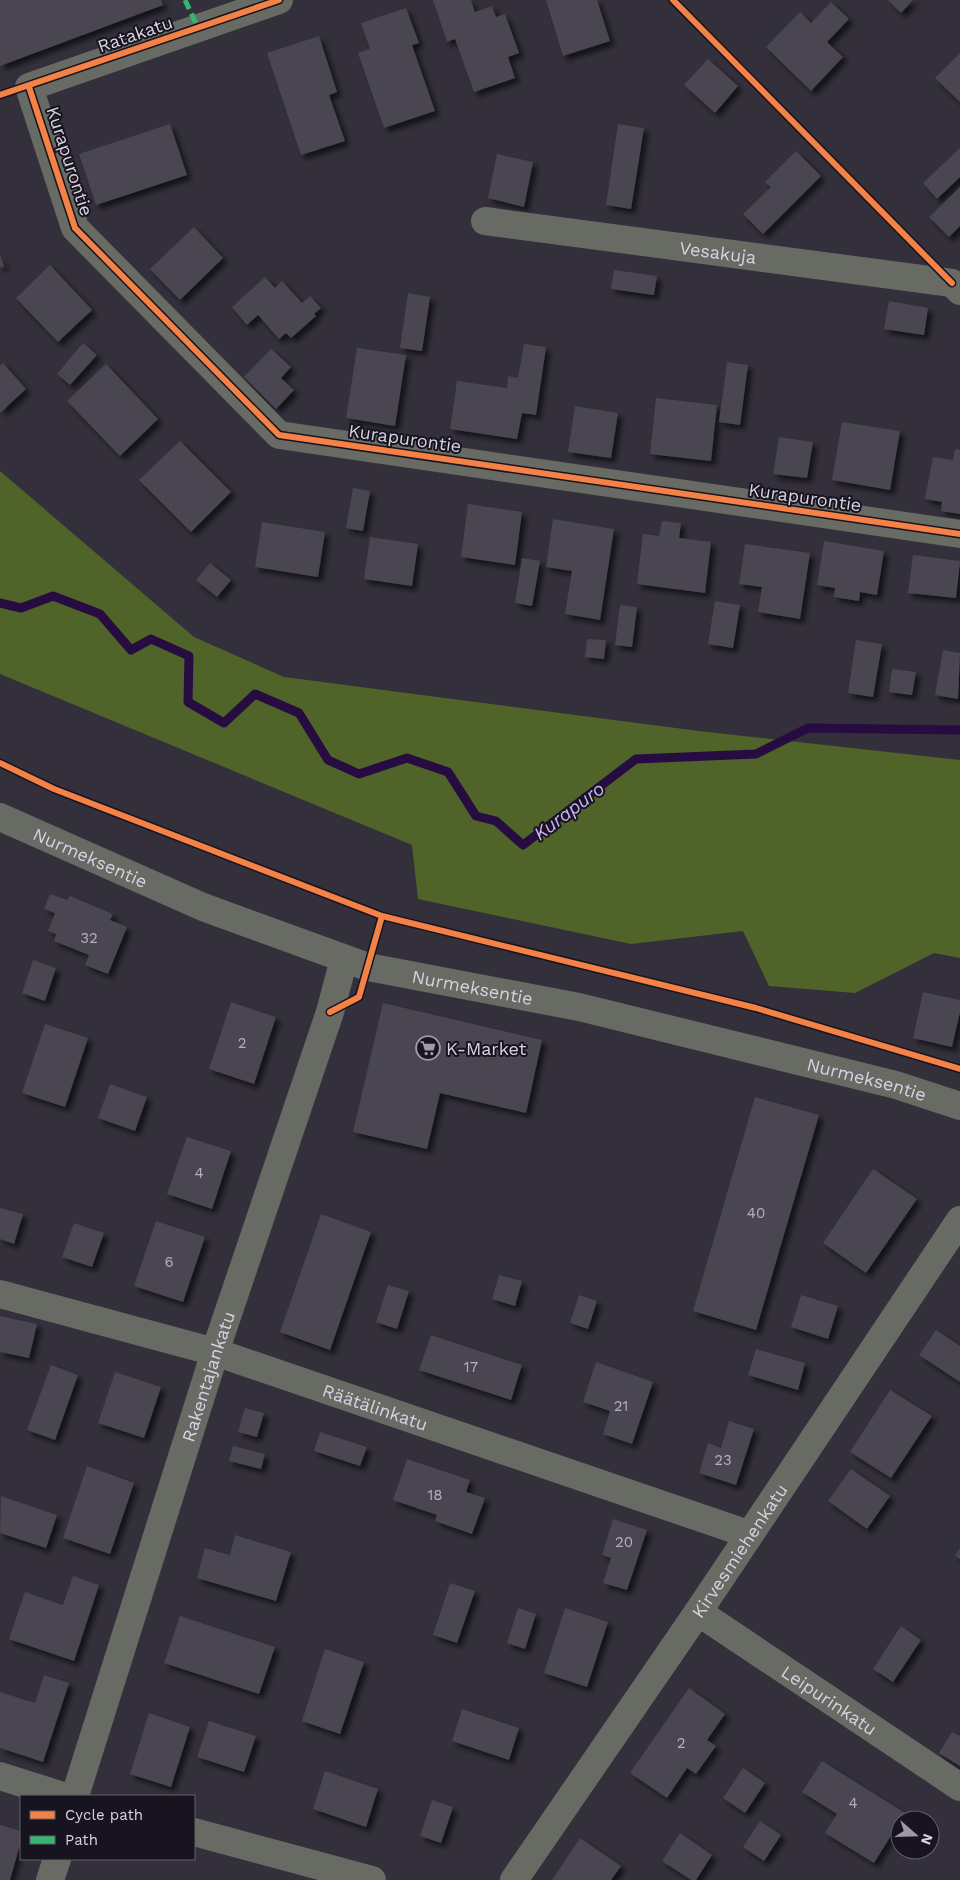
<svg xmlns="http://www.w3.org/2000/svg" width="960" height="1880" viewBox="0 0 960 1880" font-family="'Work Sans',sans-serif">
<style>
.forest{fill:#50642a}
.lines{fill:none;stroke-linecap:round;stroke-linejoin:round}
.stream{stroke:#260c40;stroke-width:9}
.building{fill:#494551;filter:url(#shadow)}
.minor{stroke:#686b64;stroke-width:28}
.quiet{stroke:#33b770;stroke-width:5;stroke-dasharray:10 5;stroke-linecap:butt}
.cycleway-casing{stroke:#18141f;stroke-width:9}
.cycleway{stroke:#f48246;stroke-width:6}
.labels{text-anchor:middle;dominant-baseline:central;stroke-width:4;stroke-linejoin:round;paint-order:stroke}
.number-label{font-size:15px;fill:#b4afbe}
.street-label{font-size:18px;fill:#d7d2e2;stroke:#18141f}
.poi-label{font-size:18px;fill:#d7d2e2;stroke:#18141f;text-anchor:start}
.water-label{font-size:19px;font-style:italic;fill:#ccb0f8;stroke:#18141f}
</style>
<defs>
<filter id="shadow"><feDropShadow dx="4.5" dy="4.5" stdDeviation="2.5" flood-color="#0009"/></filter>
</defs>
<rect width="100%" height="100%" fill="#332f3b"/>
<!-- forest -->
<path class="forest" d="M0,471l194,166 90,40 415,54 261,29v198l-26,-5 -79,40 -86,-7 -26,-55 -112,13 -213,-45 -6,-54 -412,-171z"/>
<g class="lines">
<!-- stream -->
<path class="stream" d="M0,603l21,5 32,-12 47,18 31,36 20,-11 38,17 -1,46 36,21 31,-29 44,19 29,47 31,14 48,-16 41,14 28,44 20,5 27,24 113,-86 120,-5 52,-26 152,2"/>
</g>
<!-- building -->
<path class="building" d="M0,0h161l2,5 -163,61z
M433,0h38l4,12 17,-6 4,11 9,-3 14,39 -11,4 7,21 -41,14 -19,-53 -8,3z
M546,0h51l13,41 -47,15z
M888,0h25l-12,13z
M831,2l18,17 -22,23 16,15 -32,34 -45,-44 34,-35 11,11z
M406,8l13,35 -7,2 23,66 -51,17 -26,-75 12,-4 -9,-26z
M319,36l18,56 -8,3 16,46 -44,14 -34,-102z
M960,53v49l-25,-24z
M708,59l30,27 -23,27 -31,-28z
M170,124l17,51 -91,30 -17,-51z
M618,124l26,4 -13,81 -25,-4z
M960,148v29l-23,22 -14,-16z
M796,151l25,25 -58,58 -20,-20 28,-27 -6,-5z
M497,154l36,8 -9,45 -36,-9z
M960,187v39l-11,11 -20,-20z
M194,227l29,31 -43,42 -30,-31z
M0,255l4,11 -4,2z
M50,265l42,45 -34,32 -42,-44z
M614,270l43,6 -3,19 -43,-6z
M265,277l10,11 7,-7 20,22 8,-7 11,12 -7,6 2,2 -25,22 -5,-5 -7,6 -21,-24 -11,10 -15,-18z
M408,293l22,4 -8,54 -22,-3z
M889,301l39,7 -4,27 -40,-6z
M83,343l14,12 -27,30 -13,-11z
M524,344l22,3 -10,68 -14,-2 -5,26 -67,-10 7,-48 50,7 1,-12 10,2z
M357,348l49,7 -11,71 -49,-8z
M271,349l20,18 -10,11 13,12 -18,19 -32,-32z
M727,362l21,3 -8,60 -21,-3z
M3,363l23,26 -26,24v-47z
M106,364l52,55 -38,37 -53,-55z
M656,398l61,7 -6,56 -61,-7z
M575,406l43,7 -7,45 -43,-6z
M842,422l58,9 -10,59 -58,-10z
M779,437l34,5 -6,36 -34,-4z
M180,441l51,51 -40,40 -52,-52z
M955,449l5,1v64l-19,-3 1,-9 -17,-3 8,-42 20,3z
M353,488l17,3 -7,40 -17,-3z
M468,504l54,8 -7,53 -54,-8z
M553,519l61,10 -14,91 -35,-6 7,-43 -26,-4z
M662,521l19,2 -2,15 32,4 -6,51 -68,-9 6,-50 16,2z
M262,522l63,10 -7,45 -63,-10z
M370,537l48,7 -6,42 -48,-7z
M824,541l60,10 -7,44 -17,-3 -1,9 -25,-4 1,-9 -18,-3z
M745,544l65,9 -10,66 -42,-7 4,-25 -23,-3z
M913,555l47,6 -4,37 -48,-5z
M522,558l18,3 -8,45 -17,-3z
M210,563l21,17 -14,17 -21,-17z
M715,601l25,4 -7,43 -25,-4z
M620,605l17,2 -5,40 -17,-2z
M587,639l19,1 -2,19 -19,-2z
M856,640l26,4 -9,53 -25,-4z
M943,650l17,3 -2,46 -23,-4z
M892,669l24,3 -4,23 -23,-3z
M50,894l17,6 3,-4 43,18 -3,6 17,7 -19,47 -23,-9 4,-10 -35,-14 2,-7 -8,-3 7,-18 -11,-4z
M33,960l23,8 -11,33 -23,-8z
M923,992l37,8v12l-8,35 -39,-9z
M231,1002l45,15 -22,67 -45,-15z
M383,1003l159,37 -16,73 -86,-20 -13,56 -74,-17z
M45,1024l43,14 -23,69 -43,-14z
M110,1084l37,13 -12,34 -37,-13z
M755,1097l64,18 -63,215 -63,-19z
M187,1137l44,14 -19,58 -45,-15z
M873,1169l44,30 -51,74 -43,-30z
M0,1208l23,6 -9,30 -14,-5z
M321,1214l50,18 -41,118 -50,-18z
M156,1221l49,16 -22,65 -49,-16z
M74,1223l30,10 -12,34 -30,-10z
M499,1275l23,6 -7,25 -23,-7z
M388,1285l21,6 -12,38 -21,-7z
M579,1295l18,6 -9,28 -18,-6z
M801,1295l37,11 -10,33 -37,-12z
M0,1316l37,8 -8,34 -29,-6z
M936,1330l24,16v36l-41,-27z
M431,1335l91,30 -11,35 -92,-30z
M756,1349l49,14 -7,27 -50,-15z
M596,1362l57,20 -21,62 -29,-10 7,-23 -27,-9z
M51,1365l27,10 -23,65 -28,-10z
M115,1372l46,15 -17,51 -46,-15z
M890,1390l42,26 -41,62 -41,-26z
M245,1408l19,5 -7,24 -19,-5z
M729,1421l25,8 -18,56 -37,-12 9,-30 13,5z
M320,1432l47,15 -7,19 -46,-15z
M233,1446l32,8 -4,15 -32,-8z
M407,1459l63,21 -4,12 19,6 -13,36 -37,-13 2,-6 -44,-15z
M87,1466l47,17 -24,71 -47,-16z
M851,1469l39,27 -23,33 -39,-28z
M1,1496l56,19 -11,33 -46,-15z
M613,1519l34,11 -20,60 -24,-7 8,-25 -9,-3z
M235,1535l56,17 -15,49 -79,-23 8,-30 25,7z
M960,1548v11l-5,-3z
M73,1576l26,9 -25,76 -65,-22 16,-47 38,13z
M450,1583l25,8 -18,52 -24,-8z
M518,1608l18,6 -11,35 -18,-6z
M565,1608l43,14 -21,65 -43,-14z
M180,1616l95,31 -16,47 -95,-31z
M901,1626l20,14 -28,42 -20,-13z
M325,1649l39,13 -24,72 -38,-13z
M44,1675l25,8 -26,79 -43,-14v-56l35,11z
M689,1688l36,26 -18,26 9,6 -20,28 -9,-6 -20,30 -37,-25z
M462,1709l57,19 -10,32 -57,-19z
M149,1713l41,14 -19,60 -41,-13z
M209,1721l47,15 -12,36 -47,-15z
M952,1732l8,4v30l-21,-13z
M822,1761l83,52 -31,50 -49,-30 12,-19 -35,-22z
M743,1768l22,15 -20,30 -22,-15z
M325,1771l53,18 -12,38 -53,-18z
M432,1800l21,7 -12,36 -21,-7z
M760,1821l21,14 -17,26 -21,-14z
M0,1825l21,6v10l-11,39h-10z
M680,1833l32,22 -16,25h-5l-29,-19z
M580,1838l41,28 -10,14h-59z"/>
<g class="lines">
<!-- minor -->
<g class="minor">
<path d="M279,0l-250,87 46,141 204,207 681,99"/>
<path id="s1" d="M485,221l467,62 8,8"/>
<path id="s2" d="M0,817l203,90 165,60 211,40 317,78 64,21"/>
<path id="s3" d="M0,1294l215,58 533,182"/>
<path id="s4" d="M698,1612l262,175"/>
<path d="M0,1776l63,20"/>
<path id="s5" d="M75,1796l140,-444 115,-340 14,-53"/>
<path d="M194,1832l178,48"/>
<path d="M50,1880l7,-21"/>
<path id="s6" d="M514,1880l184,-268 262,-392"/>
</g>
<!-- quiet -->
<path class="quiet" d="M185,0l13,28"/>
<!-- cycleway casing -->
<g class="cycleway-casing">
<path id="cycleway" d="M673,0l279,283
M29,87l46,141 204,207 681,99
M0,95l279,-95
M0,763l54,26 328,127 374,92 204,61
M330,1012l29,-15 23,-81"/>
</g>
<!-- cycleway -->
<use href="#cycleway" class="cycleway"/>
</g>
<!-- icons -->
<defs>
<g id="supermarket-ring" transform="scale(1.25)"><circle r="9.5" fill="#18141f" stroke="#9e99a8" stroke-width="1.5"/><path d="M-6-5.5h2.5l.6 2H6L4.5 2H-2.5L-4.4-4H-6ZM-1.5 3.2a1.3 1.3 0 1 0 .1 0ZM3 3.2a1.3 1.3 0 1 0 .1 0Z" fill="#9e99a8"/></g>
</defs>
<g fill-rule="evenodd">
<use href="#supermarket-ring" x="428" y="1048"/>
</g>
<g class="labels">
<!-- number labels -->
<g class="number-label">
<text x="89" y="938">32</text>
<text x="242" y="1043">2</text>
<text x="199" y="1173">4</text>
<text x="756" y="1213">40</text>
<text x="169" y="1262">6</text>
<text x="471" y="1367">17</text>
<text x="621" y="1406">21</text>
<text x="723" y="1460">23</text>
<text x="435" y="1495">18</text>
<text x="624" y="1542">20</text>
<text x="681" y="1743">2</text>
<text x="853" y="1803">4</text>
</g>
<!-- street labels -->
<g class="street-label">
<text transform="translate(135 34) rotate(-19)">Ratakatu</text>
<text transform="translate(70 161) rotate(72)">Kurapurontie</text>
<text stroke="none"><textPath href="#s1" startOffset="235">Vesakuja</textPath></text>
<text transform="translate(405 438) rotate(8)">Kurapurontie</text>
<text transform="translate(805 497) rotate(8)">Kurapurontie</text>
<text stroke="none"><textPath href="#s2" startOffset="99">Nurmeksentie</textPath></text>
<text stroke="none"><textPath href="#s2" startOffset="504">Nurmeksentie</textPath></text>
<text stroke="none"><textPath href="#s2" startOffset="909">Nurmeksentie</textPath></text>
<text stroke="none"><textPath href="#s5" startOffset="440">Rakentajankatu</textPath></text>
<text stroke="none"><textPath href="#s3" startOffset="392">Räätälinkatu</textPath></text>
<text stroke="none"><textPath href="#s6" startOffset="399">Kirvesmiehenkatu</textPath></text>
<text stroke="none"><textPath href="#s4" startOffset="158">Leipurinkatu</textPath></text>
</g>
<!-- poi labels -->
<g class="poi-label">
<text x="446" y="1048">K-Market</text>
</g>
<!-- water labels -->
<g class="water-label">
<text transform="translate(569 811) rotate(-37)">Kurapuro</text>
</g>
</g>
<!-- legend -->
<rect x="20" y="1795" width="175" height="65" fill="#18141f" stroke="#64606d"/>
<rect x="30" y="1811" width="25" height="8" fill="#f48246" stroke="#64606d"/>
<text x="65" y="1820" font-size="15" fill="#d7d2e2">Cycle path</text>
<rect x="30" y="1836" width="25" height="8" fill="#33b770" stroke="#64606d"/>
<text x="65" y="1845" font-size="15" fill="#d7d2e2">Path</text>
<!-- north arrow -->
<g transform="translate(915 1835) rotate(110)"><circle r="24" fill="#18141f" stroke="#64606d"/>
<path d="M0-4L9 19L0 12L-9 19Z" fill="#9e99a8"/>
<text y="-8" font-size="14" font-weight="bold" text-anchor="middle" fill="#d7d2e2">N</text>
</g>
</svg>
